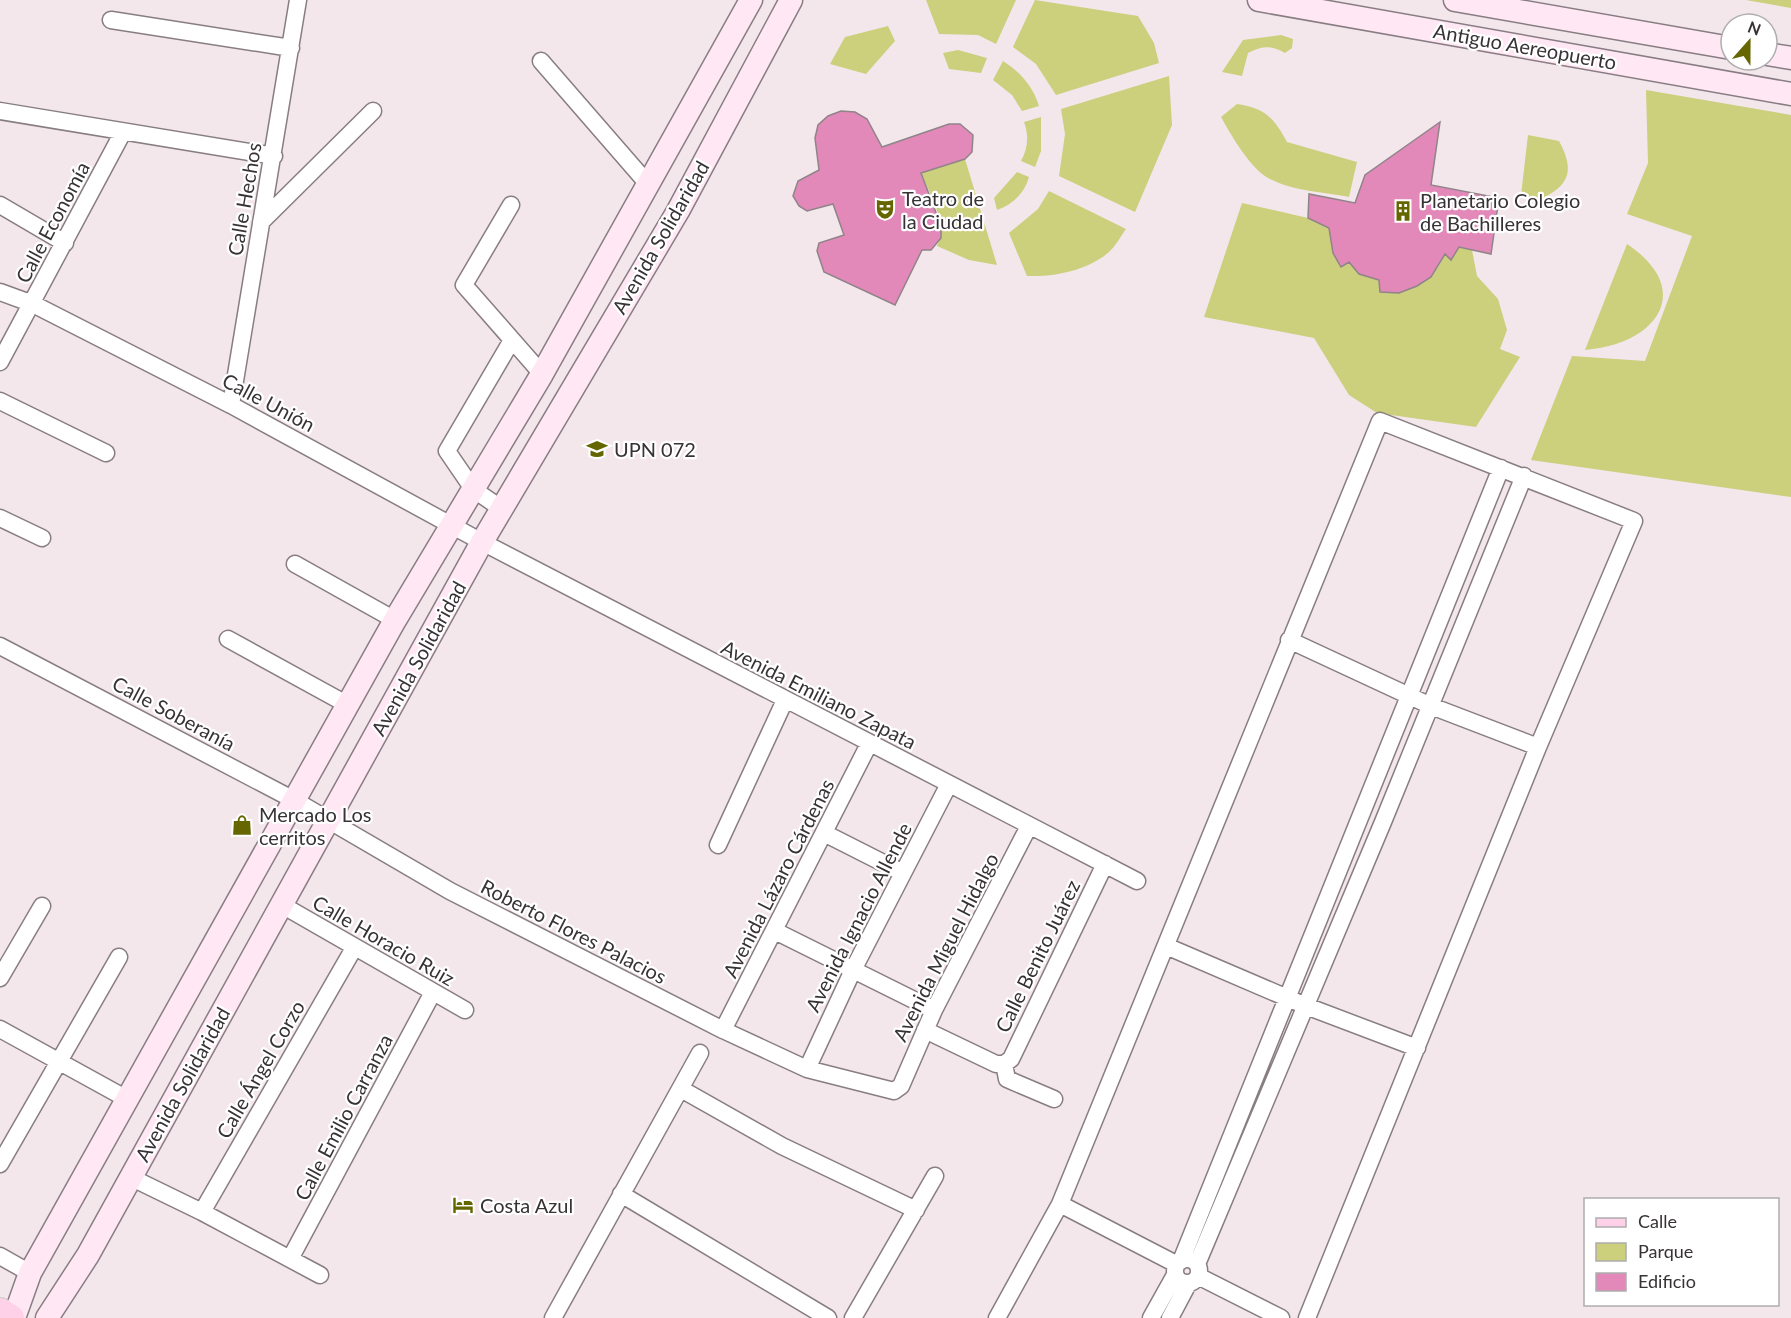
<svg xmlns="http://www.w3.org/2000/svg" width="1791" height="1318" viewBox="0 0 1791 1318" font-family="Lato,sans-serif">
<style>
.green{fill:#cccf7c}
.building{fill:#e389b9;stroke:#8f8489;stroke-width:1.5}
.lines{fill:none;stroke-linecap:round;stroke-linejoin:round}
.minor-casing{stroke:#887d82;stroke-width:19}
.secondary-casing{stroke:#887d82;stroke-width:25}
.primary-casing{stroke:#cbcaca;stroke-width:28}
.minor{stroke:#fff;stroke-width:16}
.secondary{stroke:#ffe8f4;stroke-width:22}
.primary{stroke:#fed1e8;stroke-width:26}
.labels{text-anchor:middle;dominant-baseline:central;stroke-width:4.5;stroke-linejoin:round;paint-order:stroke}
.street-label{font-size:20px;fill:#373235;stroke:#fff}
.poi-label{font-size:20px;fill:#373235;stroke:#fff;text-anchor:start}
</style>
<rect width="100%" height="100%" fill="#f3e7ec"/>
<!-- green -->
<path class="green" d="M926,0h90l-20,44 -18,-9 -39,-1z
M1035,0l103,16 16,27 5,20 -103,32 -20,-31 -23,-17z
M1746,0h45v8z
M888,26l7,15 -29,33 -36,-10 15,-27z
M1281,35l12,4 -1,9 -7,5c-14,-8 -23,-7 -37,0l-6,23 -20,-4 21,-32z
M958,50l29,8 -6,15 -32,-4 -6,-16z
M1003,61c17,11 30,25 36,45l-17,5 -10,-16 -19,-15z
M1169,76l3,49 -37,87 -76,-36 6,-42 -4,-25z
M1646,90l145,25v382l-260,-37 41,-104 73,5 47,-125 -65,-22 21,-51z
M1237,104c28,4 37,14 50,38l70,20 -8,35c-25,-5 -56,-6 -79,-18 -19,-9 -39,-44 -49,-62z
M1041,117v34l-6,16 -14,-6c7,-12 8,-26 3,-39z
M1528,135l31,6c18,33 8,47 -25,61l-13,-7z
M965,159l32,106 -28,-5 -32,-14c11,-22 -7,-52 -16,-73z
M1017,172l12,5c-5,17 -16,27 -32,33l-3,-12z
M1049,191l77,38c-5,7 -11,18 -17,23 -22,19 -55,25 -82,24l-18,-43 29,-24z
M1242,203l66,15 21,10 4,25 8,14 8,-5 10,12 20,6 2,12c29,2 52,-10 64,-38l6,6 8,-13 13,3 5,26 21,23 9,31 -7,19 20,8 -44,70 -99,-14 -28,-18 -35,-57 -110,-21z
M1627,244c70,47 28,101 -42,106z"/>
<!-- building -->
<path class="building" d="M841,111l14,1 12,7 15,28 67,-23h11l13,11 -1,17 -7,7 -44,14 20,53v12l-10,12h-9l-27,55 -71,-33 -7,-21 2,-8 25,-8 -11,-31 -26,7 -8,-5 -6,-10 5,-15 21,-11 -4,-32 3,-13 10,-9z
M1440,122l-9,63 68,13 -8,56 -32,-7 -8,13 -6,-6 -14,23 -14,9 -18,7 -19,-1 -1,-12 -20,-6 -10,-12 -8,5 -8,-14 -4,-25 -21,-10 1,-24 46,9 10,-28z"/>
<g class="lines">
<!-- minor casing -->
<g class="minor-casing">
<path id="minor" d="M111,20l180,28
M541,61l106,122
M0,111l274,45
M0,205l65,38
M511,205l-47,80 78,89
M261,222l112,-111
M0,292l33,12 198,101 251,137 655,339
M0,362l123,-230
M0,401l106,52
M231,405l67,-405
M502,509l-29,-20 -26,-38 65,-111
M0,518l42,20
M295,564l100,56
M228,639l120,66
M1289,640l142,66 107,41
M0,646l294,154 156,91 273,139 84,39 87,22 7,-5 33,-76 95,-184
M824,833l79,40
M718,845l67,-145
M282,905l183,105
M775,931l159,79
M1166,946l140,60 111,42
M0,978l42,-72
M0,1029l127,70
M723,1030l146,-286
M925,1030l71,34h8
M1004,1064l7,-5 94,-195
M1004,1064l3,15 47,20
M807,1069l46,-99 96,-186
M681,1089l101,57 134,64
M0,1164l119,-207
M130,1177l72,35 118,63
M621,1194l207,124
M1060,1204l116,60
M202,1212l152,-264
M0,1256l30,17
M1175 1271a12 12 0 1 1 24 0a12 12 0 1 1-24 0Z
M290,1259l142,-265
M1181,1261l320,-793
M1197,1264l186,-442 141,-346
M1198,1276l83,42
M553,1318l147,-265
M853,1318l82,-142
M997,1318l63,-114 320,-783 254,100 -96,226 -231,571
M1151,1318l24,-43
M1170,1318l18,-34"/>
</g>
<!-- secondary casing -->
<g class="secondary-casing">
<path id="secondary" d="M1259,0l532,94
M1455,0l276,48
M1767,54l24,4
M14,1318l16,-45 365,-653 147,-246 209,-374
M47,1318l41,-63 394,-713 196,-331 113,-211"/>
</g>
<!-- primary casing -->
<g class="primary-casing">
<path id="primary" d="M0,1311l11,7"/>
</g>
<!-- minor -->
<use href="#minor" class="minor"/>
<!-- secondary -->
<use href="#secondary" class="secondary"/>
<!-- primary -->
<use href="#primary" class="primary"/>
</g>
<!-- icons -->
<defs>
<g id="theatre-bare" transform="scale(1.62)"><path d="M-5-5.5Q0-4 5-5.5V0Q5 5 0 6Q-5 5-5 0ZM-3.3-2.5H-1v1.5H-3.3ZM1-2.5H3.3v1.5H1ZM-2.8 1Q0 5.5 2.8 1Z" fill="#656600" stroke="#fff" stroke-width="2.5" paint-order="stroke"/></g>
<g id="building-bare" transform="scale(1.62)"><path d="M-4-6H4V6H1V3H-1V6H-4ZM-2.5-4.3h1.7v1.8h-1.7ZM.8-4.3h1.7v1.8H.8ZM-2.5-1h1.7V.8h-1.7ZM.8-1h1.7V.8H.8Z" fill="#656600" stroke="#fff" stroke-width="2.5" paint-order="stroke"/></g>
<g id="school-bare" transform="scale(1.62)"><path d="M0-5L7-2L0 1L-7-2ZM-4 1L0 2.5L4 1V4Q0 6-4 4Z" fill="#656600" stroke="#fff" stroke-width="2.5" paint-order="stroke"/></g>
<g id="shop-bare" transform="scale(1.62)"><path d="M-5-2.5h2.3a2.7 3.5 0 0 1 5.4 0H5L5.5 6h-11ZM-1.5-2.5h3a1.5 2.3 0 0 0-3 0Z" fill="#656600" stroke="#fff" stroke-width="2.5" paint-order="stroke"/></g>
<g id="hotel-bare" transform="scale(1.62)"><path d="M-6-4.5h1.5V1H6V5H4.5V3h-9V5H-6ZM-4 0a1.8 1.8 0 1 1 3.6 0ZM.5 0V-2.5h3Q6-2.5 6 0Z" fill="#656600" stroke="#fff" stroke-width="2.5" paint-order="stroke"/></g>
</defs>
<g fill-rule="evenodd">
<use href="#theatre-bare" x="885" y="209"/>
<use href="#building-bare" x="1403" y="211"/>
<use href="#school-bare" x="597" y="449"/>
<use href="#shop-bare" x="242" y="825"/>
<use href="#hotel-bare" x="463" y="1205"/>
</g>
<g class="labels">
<!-- street labels -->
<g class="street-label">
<text transform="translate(1525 46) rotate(10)">Antiguo Aereopuerto</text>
<text transform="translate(244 199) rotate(-80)">Calle Hechos</text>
<text transform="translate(52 222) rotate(-62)">Calle Economía</text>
<text transform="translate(660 237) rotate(-60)">Avenida Solidaridad</text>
<text transform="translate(269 402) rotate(28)">Calle Unión</text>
<text transform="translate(418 658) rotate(-61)">Avenida Solidaridad</text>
<text transform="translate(819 694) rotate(27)">Avenida Emiliano Zapata</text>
<text transform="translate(174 713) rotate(28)">Calle Soberanía</text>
<text transform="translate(778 878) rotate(-63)">Avenida Lázaro Cárdenas</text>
<text transform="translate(858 917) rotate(-63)">Avenida Ignacio Allende</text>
<text transform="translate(574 931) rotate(27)">Roberto Flores Palacios</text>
<text transform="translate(384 940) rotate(30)">Calle Horacio Ruiz</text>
<text transform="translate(945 947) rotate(-63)">Avenida Miguel Hidalgo</text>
<text transform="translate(1037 956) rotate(-64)">Calle Benito Juárez</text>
<text transform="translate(260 1069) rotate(-60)">Calle Ángel Corzo</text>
<text transform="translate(182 1084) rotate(-61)">Avenida Solidaridad</text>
<text transform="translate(343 1117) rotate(-62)">Calle Emilio Carranza</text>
</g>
<!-- poi labels -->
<g class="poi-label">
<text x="902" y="198">Teatro de<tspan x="902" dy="23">la Ciudad</tspan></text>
<text x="1420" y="200">Planetario Colegio<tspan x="1420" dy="23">de Bachilleres</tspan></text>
<text x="614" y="449">UPN 072</text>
<text x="259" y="814">Mercado Los<tspan x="259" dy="23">cerritos</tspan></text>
<text x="480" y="1205">Costa Azul</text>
</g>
</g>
<!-- legend -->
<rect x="1584" y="1198" width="195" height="108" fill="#ffffff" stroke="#afadae" stroke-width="1.5"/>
<rect x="1596" y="1218" width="30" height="9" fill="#fed1e8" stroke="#afadae" stroke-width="1.5"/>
<text x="1638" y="1228" font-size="18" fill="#373235">Calle</text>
<rect x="1596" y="1243" width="30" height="18" fill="#cccf7c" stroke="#afadae" stroke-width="1.5"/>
<text x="1638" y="1258" font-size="18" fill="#373235">Parque</text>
<rect x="1596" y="1273" width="30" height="18" fill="#e389b9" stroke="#afadae" stroke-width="1.5"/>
<text x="1638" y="1288" font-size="18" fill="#373235">Edificio</text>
<!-- north arrow -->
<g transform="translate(1749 42) rotate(21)"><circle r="28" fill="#ffffff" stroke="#afadae" stroke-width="1.5"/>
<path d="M0-4.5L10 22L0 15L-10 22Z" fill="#656600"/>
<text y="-9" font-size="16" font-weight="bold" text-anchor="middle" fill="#373235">N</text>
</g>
</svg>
